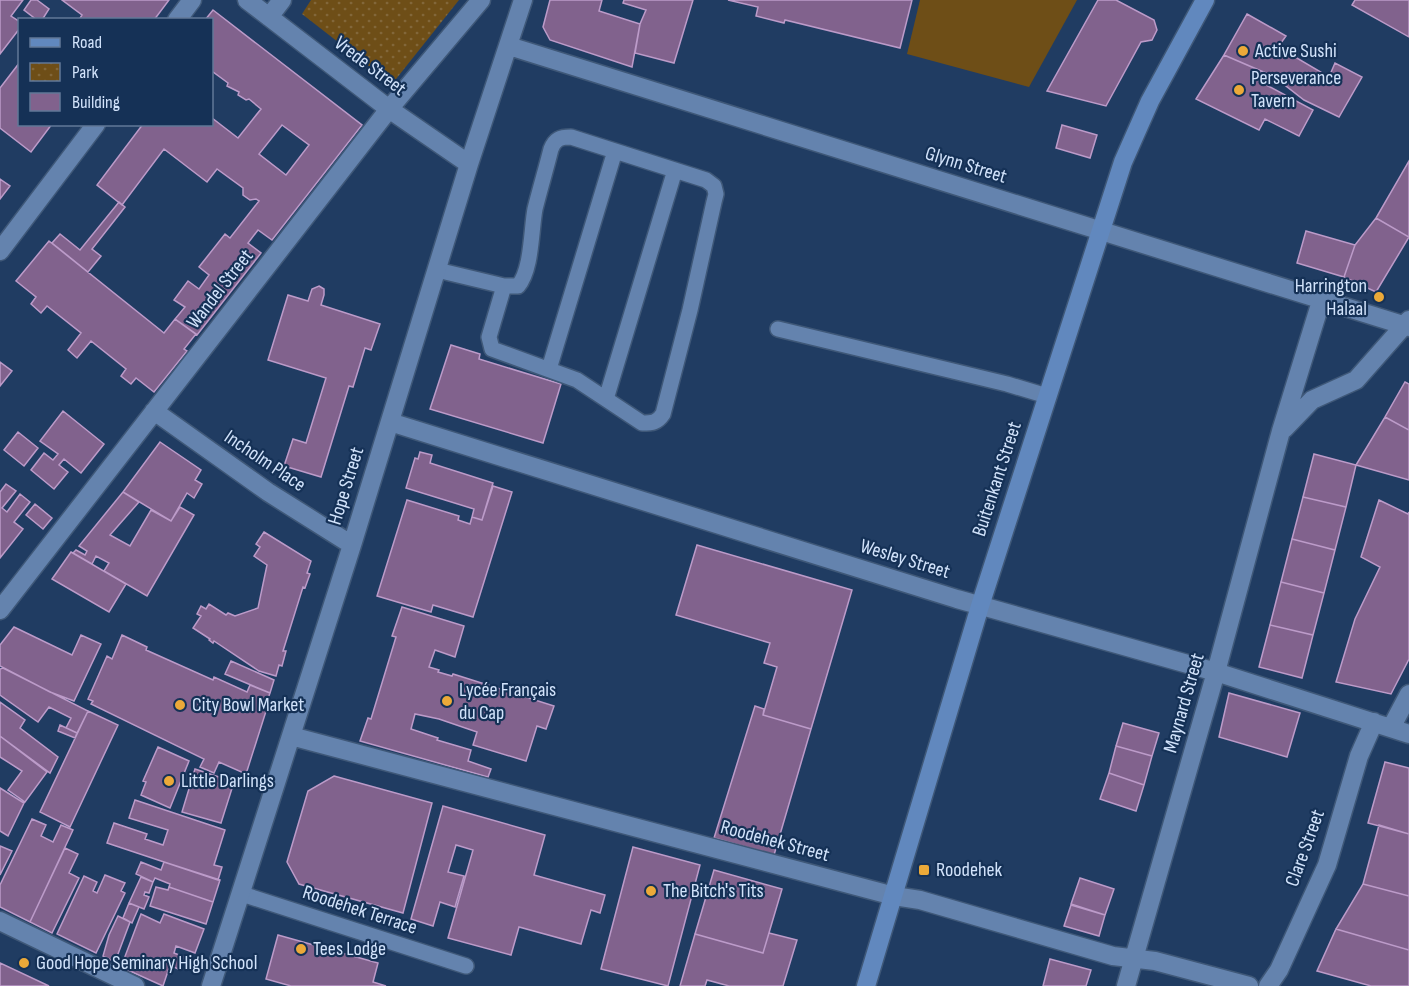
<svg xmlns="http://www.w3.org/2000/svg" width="1409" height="986" viewBox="0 0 1409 986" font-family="'Sofia Sans Condensed',sans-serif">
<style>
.green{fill:#6e4e17}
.park{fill:url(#park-dots)}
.building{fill:#81628d;stroke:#bc9bc9;stroke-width:1.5;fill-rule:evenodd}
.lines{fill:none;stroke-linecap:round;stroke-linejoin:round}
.lane-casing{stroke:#3f5878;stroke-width:18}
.street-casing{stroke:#3f5878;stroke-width:21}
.secondary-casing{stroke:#3f5878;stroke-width:21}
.lane{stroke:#6483ae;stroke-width:15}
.street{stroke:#6483ae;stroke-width:18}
.secondary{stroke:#6188be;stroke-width:18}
.poi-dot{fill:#eba939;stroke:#153156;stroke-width:2}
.labels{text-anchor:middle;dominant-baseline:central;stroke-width:4.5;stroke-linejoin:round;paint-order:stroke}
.poi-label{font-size:20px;fill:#d2e3fb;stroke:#153156;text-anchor:start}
.street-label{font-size:20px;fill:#d2e3fb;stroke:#153156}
</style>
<defs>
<pattern id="park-dots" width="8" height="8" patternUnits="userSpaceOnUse" patternTransform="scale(1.5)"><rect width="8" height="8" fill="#6e4e17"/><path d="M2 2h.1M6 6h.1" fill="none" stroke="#82673a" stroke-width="1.8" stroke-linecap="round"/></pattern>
</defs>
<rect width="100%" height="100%" fill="#203c62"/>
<!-- green -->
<path class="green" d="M920,0h157l-48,87 -122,-33z"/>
<!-- park -->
<path class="park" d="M311,0h148l-67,84 -90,-70z"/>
<!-- building -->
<path class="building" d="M0,0h23l-12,16 9,6v6l-20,26z
M31,0h6l12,9 -7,11h-5l-13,-10z
M62,0h107l-15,20h-75l3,-5z
M550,0h52l-3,11 41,13 -8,43 -82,-27 -7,-13z
M624,0h69l-19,63 -39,-10 5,-29 6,-14 -23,-7z
M728,0h184l-12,48 -115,-28 -1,3 -28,-7 2,-9z
M1098,0h18l38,20 3,10 -5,10 -11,2 -35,64 -59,-15z
M1355,0h54v37l-57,-32z
M213,10l149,115 -90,115 -14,-10 -10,13 13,10 -64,82 -22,-16 10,-12 -11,-7 14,-19 11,8 10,-14 -10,-8 26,-33 5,4 29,-37 -3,-2 -6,1 -7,-5v-7l-26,-19 -10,13 -43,-33 -42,56 -25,-20 46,-61h69v-6l26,20 23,-29 -12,-10 -3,1 -8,-5 1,-3 -12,-6 1,-3 -15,-11 -1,1v-53h-7zM282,125l27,20 -23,30 -27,-21z
M1247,14l39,22 -8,11 51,30 6,-14 27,14 -23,40 -35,-17 -31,-24 -49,-21z
M1224,55l37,16 -4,9 56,30 -14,26 -34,-17 -6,11 -63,-31z
M20,62v62h32l-21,28 -31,-24v-40z
M1062,125l35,10 -7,23 -34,-10z
M1409,161v76l-33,-19z
M0,179l10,7 -10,13z
M119,202l6,5 -33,42 9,7 -13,16 -36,-29 8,-9 20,16z
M1376,218l33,19 -33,55 -32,-15 11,-32z
M1306,231l49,14 -11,32 -47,-14z
M49,241l115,92 11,-14 21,15 -12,15 3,2 -33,41 -18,-14 -5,6 -10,-8 5,-7 -35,-28 -14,17 -9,-8 13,-17 -34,-27 -6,7 -10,-9 5,-7 -20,-16z
M319,286l5,3v6l-3,10 59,19 -9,26 -6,-2 -12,39 -4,-1 -28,91 -37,-11 9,-27 13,4 20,-65 -58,-18 20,-65 20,6 4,-12z
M451,345l29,9 -1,5 82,25 -18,59 -113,-34z
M0,362l12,9 -12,15z
M1405,382l4,2v46l-24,-13z
M63,411l41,33 -23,29 -17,-14 -5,6 9,7 -14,17 -23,-19 13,-17 9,7 5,-6 -18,-13z
M1385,417l24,13v50l-53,-15z
M18,432l20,16 -14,18 -20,-16z
M160,442l41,28 -6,10 7,4 -8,14 -7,-5 -16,28 -48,-29z
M420,452l12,3 -2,8 63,20 -11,37 -10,-3 2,-8 -68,-21 9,-30 3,1z
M1314,454l42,11 -10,42 -43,-10z
M6,484l10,7 -14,17 5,4 13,-18 10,8 -16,20 9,7 -23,29v-66z
M493,486l19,6 -39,125 -40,-12 -2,7 -54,-16 30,-96 52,16 -1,4 12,4 2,-7 10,3z
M123,492l16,10 -29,33 20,11 21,-36 20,11 9,-14 14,8 -47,81 -43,-25 5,-8 -13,-7 -4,8 -19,-11 3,-3 9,5 2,-4 -8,-5z
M1303,497l43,10 -11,43 -43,-11z
M1379,500l29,14 1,-2v147l-18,35 -55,-12 19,-63 25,-52 -19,-10z
M35,504l17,14 -9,11 -17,-14z
M264,532l47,29 -4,12 3,1 -5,14 -2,-1 -20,64h3l-4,15 -3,-1 -3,11 -17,-5 -45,-30 -1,2 -4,-3 1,-1 -17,-11 8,-12 -4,-2 4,-8 5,3 3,-5 17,11 2,-2 7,3 23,-8 9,-43 -13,-9 6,-9 -4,-3z
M1292,539l43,11 -11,43 -43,-11z
M697,545l155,45 -41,139 -48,-14 14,-48 -13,-4 6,-20 -94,-28z
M71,552l55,32 -17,28 -57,-33z
M1281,582l43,11 -11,42 -43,-10z
M402,607l62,19 -9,31 -20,-7 -6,17 10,3 -1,2 14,4 1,-2 101,32 -8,23 -9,-3 -11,35 -53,-16 4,-13 -38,-13 -24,-5 -4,15 27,9 -1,2 34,10 -3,11 23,8 -3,8 -128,-36 8,-23 3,1 25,-82 -4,-1z
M1270,625l43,10 -11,43 -43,-11z
M14,627l58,28 9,-20 20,9 -27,57 -24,-9 -50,-26v-21z
M122,635l25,12 -1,3 67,30 1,-3 33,15 3,-7 20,8 -4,11 2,1 -22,69 -27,-12 -5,11 -14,-6 4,-8 -113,-55 2,-3 -5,-2 19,-43 5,3z
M231,661l43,19 -4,13 -45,-19z
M3,668l85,43 -11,22 -11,-5 5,-10 -22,-11 -11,15 -38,-27v-26z
M1229,693l71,20 -13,44 -68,-20z
M0,702l25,18 -5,8 38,29 -8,16 -50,-37z
M755,706l9,3 -1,6 48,14 -37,126 -60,-17z
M88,711l30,14 -48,102 -30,-15z
M1123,723l36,10 -7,23 -36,-10z
M60,725l17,8 -2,5 -17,-7z
M0,736l47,36 -22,30 -17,-12 14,-19 -22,-14z
M1116,746l36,10 -8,29 -35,-12z
M158,747l31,14 -19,47 -29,-13 5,-13 -3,-1z
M1385,762l24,6v66l-41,-11z
M195,769l39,13 -13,41 -39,-11z
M1109,773l35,12 -8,26 -36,-12z
M334,776l98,27 -29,110 -104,-29 -12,-22 21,-71z
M0,788l24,15 -16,33 -8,-5z
M135,800l90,30 -11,35 8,2 -4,13 -111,-37 7,-20 33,11 -2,5 18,6 5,-15 -39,-12z
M443,806l102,29 -11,40 71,20 -5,18 -9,-3 -10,34 -62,-17 -8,28 -63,-17 25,-88 -17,-5 -8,27 16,4 -9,31 -15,-5 -7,24 -22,-7z
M32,819l14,6 -5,11 12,6 8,-17 12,5 -43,92 -30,-15v-22z
M1379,825l30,9v62l-46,-12z
M0,846l12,5 -12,24z
M633,847l67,18 -32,121 -67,-17z
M65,848l13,6 -9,19 10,5 -27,55 -22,-11z
M141,862l20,8 3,-8 56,18 -7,22 -44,-15 1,-3 -15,-6 -2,4 -17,-8z
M714,870l68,19 -19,64 -68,-19z
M105,875l20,8 -4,8 4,2 -29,60 -39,-19 27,-58 13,6 -4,9 4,2z
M141,877l12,5 -4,11 -4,-1 -1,3 5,2 -5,12 -15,-6z
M1080,878l34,11 -9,26 -34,-11z
M1363,884l46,12v54l-73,-21z
M156,887l12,3 1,-3 44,15 -7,22 -56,-18z
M129,903l10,4 -7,16 -9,-5z
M1071,905l34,10 -6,21 -35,-10z
M141,914l19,9 4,-9 40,15 -9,24 -19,-7 -2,7 10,4 -6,12 -8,-4 -7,21 -42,-19z
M118,916l12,6 -15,40 -12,-6 6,-21z
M1336,929l73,21v36h-38l-54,-15z
M769,933l28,7 -14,46h-54l-22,-6 -2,6h-25l15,-52 68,19z
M278,935l100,28 -5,19 13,4h-95l-25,-7z
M1050,959l41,11 -5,16h-43z
M0,963l49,23h-49z"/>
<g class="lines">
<!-- lane casing -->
<g class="lane-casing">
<path id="lane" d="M437,270l67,16h14c14,-16 13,-56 17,-77 5,-20 11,-40 16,-60 4,-10 9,-12 20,-12l135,43 8,6 2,8 -2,8 -24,108 -27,104c-6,9 -11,9 -21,9l-65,-43 -85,-31 -3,-12 15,-51
M778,329l229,55 40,12
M549,369l66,-218
M606,399l69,-229
M242,894l224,72"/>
</g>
<!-- street casing -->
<g class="street-casing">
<path id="street" d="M247,0l142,109 80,55
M269,17l13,-17
M177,20l15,-20
M509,46l900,281
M0,251l96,-127
M154,411l114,81 84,53
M390,422l567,177 259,73 193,62
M1284,429l28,-29 44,-20 53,-60
M0,610l389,-501 92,-109
M1391,728l18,-34
M291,736l603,160 26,4 193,56 42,5 94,25
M0,921l135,65
M211,986l141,-441 117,-381 54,-164
M1126,986l90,-314 65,-241 41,-133
M1268,986l11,-16 48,-105 32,-109 15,-34"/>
</g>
<!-- secondary casing -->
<g class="secondary-casing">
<path id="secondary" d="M866,986l114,-380 143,-444 27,-61 55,-101"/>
</g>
<!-- lane -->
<use href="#lane" class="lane"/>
<!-- street -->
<use href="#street" class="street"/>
<!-- secondary -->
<use href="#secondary" class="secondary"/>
</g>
<!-- markers -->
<g class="poi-dot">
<circle cx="1243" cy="51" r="6"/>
<circle cx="1239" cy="90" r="6"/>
<circle cx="1379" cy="297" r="6"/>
<circle cx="447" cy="701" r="6"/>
<circle cx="180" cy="705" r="6"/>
<circle cx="169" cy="781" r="6"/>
<rect x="918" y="864" width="12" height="12" rx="3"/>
<circle cx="651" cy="891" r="6"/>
<circle cx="301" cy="949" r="6"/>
<circle cx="24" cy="963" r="6"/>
</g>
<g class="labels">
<!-- poi labels -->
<g class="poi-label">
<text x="1255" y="51">Active Sushi</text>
<text x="1251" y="78">Perseverance<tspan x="1251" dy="23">Tavern</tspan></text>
<text x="1367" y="286" text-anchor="end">Harrington<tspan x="1367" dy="23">Halaal</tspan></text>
<text x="459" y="690">Lycée Français<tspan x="459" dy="23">du Cap</tspan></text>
<text x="192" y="705">City Bowl Market</text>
<text x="181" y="781">Little Darlings</text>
<text x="936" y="870">Roodehek</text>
<text x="663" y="891">The Bitch's Tits</text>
<text x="313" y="949">Tees Lodge</text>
<text x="36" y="963">Good Hope Seminary High School</text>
</g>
<!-- street labels -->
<g class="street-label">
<text transform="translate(370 66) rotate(37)">Vrede Street</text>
<text transform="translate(966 165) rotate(17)">Glynn Street</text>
<text transform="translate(220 289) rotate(-52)">Wandel Street</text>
<text transform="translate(265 461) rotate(34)">Incholm Place</text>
<text transform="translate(997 479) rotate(-72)">Buitenkant Street</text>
<text transform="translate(346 486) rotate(-73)">Hope Street</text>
<text transform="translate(905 559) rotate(17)">Wesley Street</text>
<text transform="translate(1184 703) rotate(-74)">Maynard Street</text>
<text transform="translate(775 841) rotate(15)">Roodehek Street</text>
<text transform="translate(1305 848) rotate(-70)">Clare Street</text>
<text transform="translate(360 910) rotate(18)">Roodehek Terrace</text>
</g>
</g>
<!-- legend -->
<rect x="18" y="18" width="195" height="108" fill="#153156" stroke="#617898" stroke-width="1.5"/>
<rect x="30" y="38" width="30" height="9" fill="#6188be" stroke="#617898" stroke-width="1.5"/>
<text x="72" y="48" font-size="18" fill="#d2e3fb">Road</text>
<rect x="30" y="63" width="30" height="18" fill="url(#park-dots)" stroke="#617898" stroke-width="1.5"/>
<text x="72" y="78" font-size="18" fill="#d2e3fb">Park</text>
<rect x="30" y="93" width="30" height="18" fill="#81628d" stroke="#617898" stroke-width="1.5"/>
<text x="72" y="108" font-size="18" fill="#d2e3fb">Building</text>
</svg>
